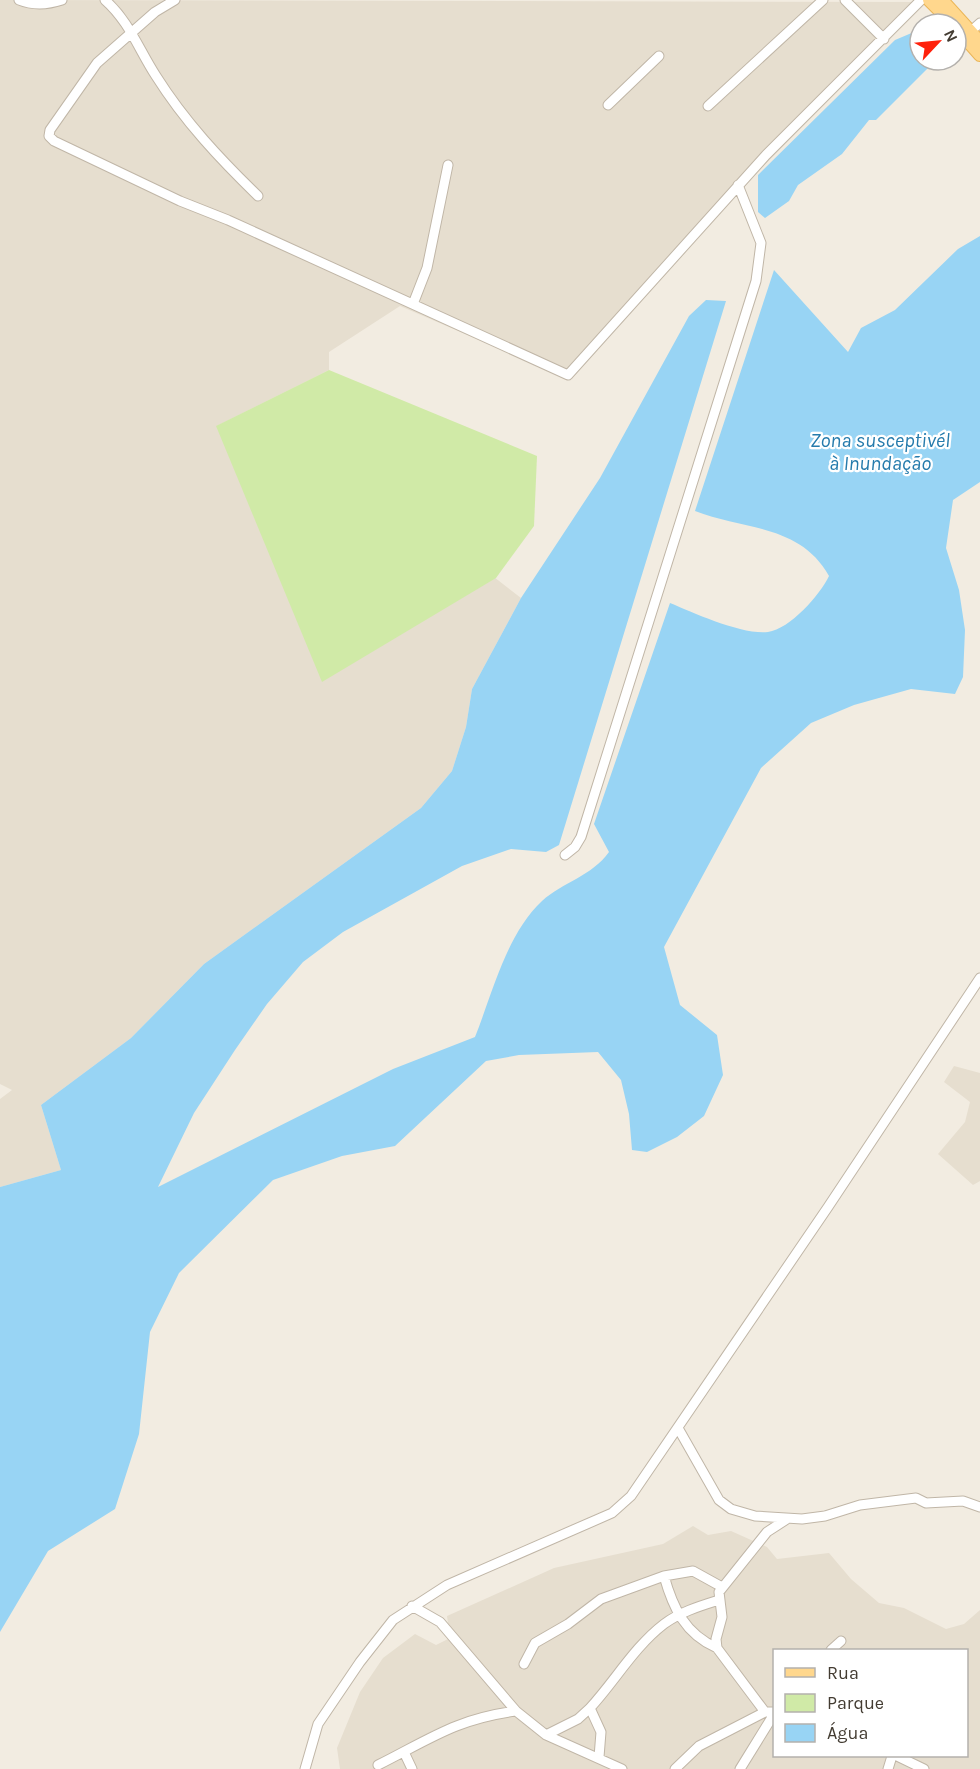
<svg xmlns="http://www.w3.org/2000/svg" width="980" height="1769" viewBox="0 0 980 1769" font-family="Karla,sans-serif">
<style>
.residential{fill:#e6decf;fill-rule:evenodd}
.green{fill:#d0eaa7}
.water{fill:#98d4f4}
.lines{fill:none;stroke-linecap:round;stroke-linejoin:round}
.minor-casing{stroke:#c0b6a7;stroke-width:11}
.major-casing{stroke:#eab557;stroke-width:14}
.minor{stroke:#fff;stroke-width:9}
.major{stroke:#ffd78d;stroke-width:12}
.labels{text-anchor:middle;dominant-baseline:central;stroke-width:4.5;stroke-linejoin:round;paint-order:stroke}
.water-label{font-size:20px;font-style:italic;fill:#257bac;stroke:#fff}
</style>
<rect width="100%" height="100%" fill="#f2ece1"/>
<!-- residential -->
<path class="residential" d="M0,0l925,2 -203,206 -157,169 -165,-71 -71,46v18l-112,56 277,151 27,21 -49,91 -6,38 -14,44 -31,37 -217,156 -73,74 -90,67 20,65 -61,17v-88l12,-9 -12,-6z
M954,1066l26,7v108l-7,4 -35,-31 27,-32 5,-20 -26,-20z
M693,1526l15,9 23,-4 36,16 10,12 52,-6 22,26 28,24 25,5 42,21 18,-5 16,-14v159h-640l-3,-21 23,-56 23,-34 32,-24 21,11 14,-7 -3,-22 107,-48 109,-24zM774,1650h192v106h-192z"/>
<!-- green -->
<path class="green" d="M329,370l208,86 -3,70 -38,52 -174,104 -106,-256z"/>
<!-- water -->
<path class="water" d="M914,32h6v28h16l-60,60h-7l-27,34 -44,31 -9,16 -24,17 -7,-6v-37l137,-135z
M980,236v246l-27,18 -7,48 13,42 6,40 -2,47 -8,17 -44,-5 -57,16 -43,18 -50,45 -97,179 16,58 37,30 6,40 -19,41 -27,21 -30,15 -15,-2 -3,-36 -8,-34 -23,-28 -79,3 -33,6 -91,85 -53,10 -69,24 -94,93 -29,59 -11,102 -24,75 -67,42 -48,81v-445l61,-17 -20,-65 90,-67 73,-74 217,-156 31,-37 14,-44 6,-38 49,-91 79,-120 89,-162 17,-16 20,1 -167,544 -13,7 -35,-3 -49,17 -119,66 -40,30 -36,42 -32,46 -41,63 -36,74 235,-118 82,-32c18,-45 31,-102 67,-136 21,-19 50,-25 67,-49l-15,-28 76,-221c24,10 72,32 98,29 22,-3 52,-37 61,-56 -29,-52 -86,-46 -134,-65l79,-241 74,82 13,-24 34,-18 63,-61z"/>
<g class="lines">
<!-- minor casing -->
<g class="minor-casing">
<path id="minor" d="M19,0c15,6 28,5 43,0
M105,0c24,21 34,50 51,76 29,46 64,83 102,120
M175,0l-20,12 -58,51 -47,67 -1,6 5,5 126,60 48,19 340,155 198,-220 155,-155
M845,0l39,39
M971,31l9,-8
M608,105l51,-49
M708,106l115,-106
M413,304l14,-36 21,-103
M565,855l10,-8 6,-10 175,-556 5,-38 -23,-58
M678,1428l41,72 12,9 24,7 47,3 23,-3 35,-11 56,-7 10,5 37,-2 17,6
M664,1576c9,32 21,58 53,72
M412,1606l28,16 76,89 30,24 76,34
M831,1650l10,-9
M524,1664l11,-21 33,-19 33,-25 63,-23 29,-5 29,16
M765,1712l-48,-64 -1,-9 6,-22 -3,-25 48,-60 20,-13
M546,1735l32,-16 12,-11
M404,1752l8,17
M897,1756l27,13
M599,1757l2,-25 -11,-24c25,-27 44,-61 74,-84 16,-12 36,-18 55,-24
M378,1765c52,-26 78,-46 138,-54
M305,1769l13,-45 42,-62 33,-42 54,-35 165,-72 19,-17 197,-289 152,-229
M675,1769l24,-23 66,-34h9
M740,1769l34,-55
M888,1769l4,-13"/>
</g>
<!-- major casing -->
<g class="major-casing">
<path id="major" d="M929,0l24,24
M942,0l38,42
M956,28l24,27"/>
</g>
<!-- minor -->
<use href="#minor" class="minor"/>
<!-- major -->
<use href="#major" class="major"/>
</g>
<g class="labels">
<!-- water labels -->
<g class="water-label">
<text x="880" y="440">Zona susceptivél<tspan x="880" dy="23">à Inundação</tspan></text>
</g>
</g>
<!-- legend -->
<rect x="773" y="1649" width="195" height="108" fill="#ffffff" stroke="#b4b1ad" stroke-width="1.5"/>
<rect x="785" y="1668" width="30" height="9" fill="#ffd78d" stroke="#b4b1ad" stroke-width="1.5"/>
<text x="827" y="1679" font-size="18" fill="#433c32">Rua</text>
<rect x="785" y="1694" width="30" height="18" fill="#d0eaa7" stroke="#b4b1ad" stroke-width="1.5"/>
<text x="827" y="1709" font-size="18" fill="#433c32">Parque</text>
<rect x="785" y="1724" width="30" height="18" fill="#98d4f4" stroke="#b4b1ad" stroke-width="1.5"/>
<text x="827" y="1739" font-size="18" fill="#433c32">Água</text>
<!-- north arrow -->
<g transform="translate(938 42) rotate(64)"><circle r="28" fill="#ffffff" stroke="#b4b1ad" stroke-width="1.5"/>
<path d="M0-4.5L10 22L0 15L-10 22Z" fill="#ff210b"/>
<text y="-9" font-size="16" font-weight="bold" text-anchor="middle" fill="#433c32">N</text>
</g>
</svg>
